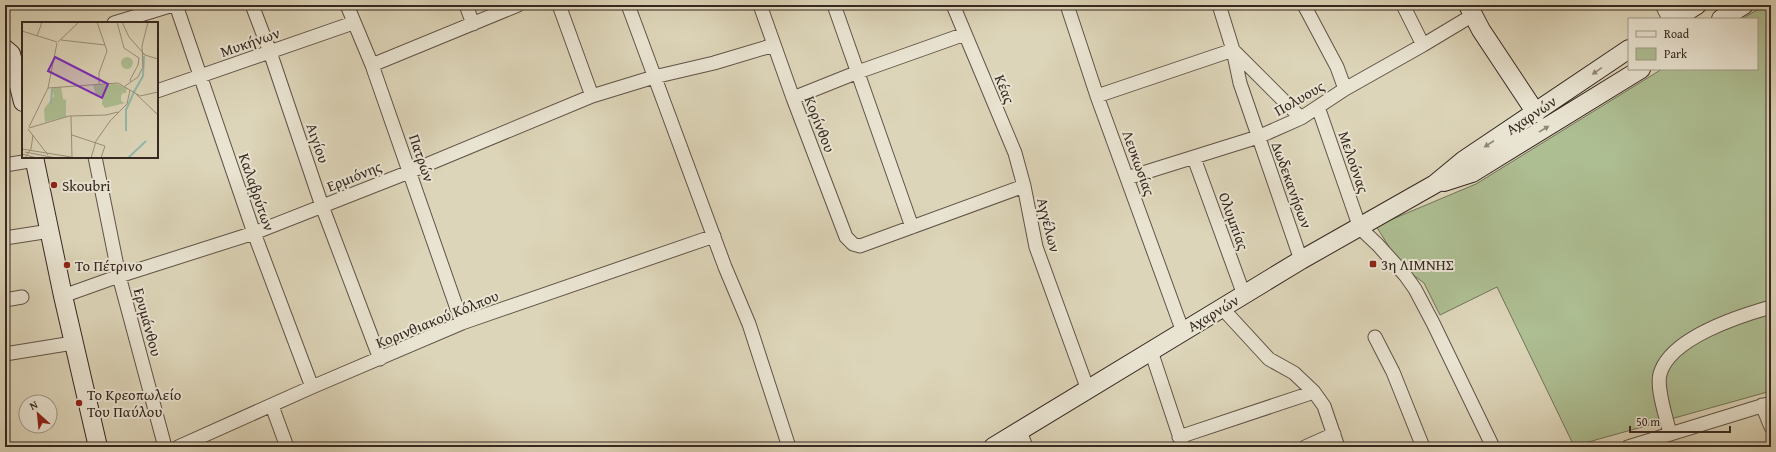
<svg xmlns="http://www.w3.org/2000/svg" width="1776" height="452" viewBox="0 0 1776 452" font-family="'Gentium Book Plus',serif">
<style>
.green{fill:#adbe92;stroke:#72735a}
.lines{fill:none;stroke-linecap:round;stroke-linejoin:round}
.street-casing{stroke:#605347;stroke-width:15}
.secondary-casing{stroke:#362821;stroke-width:20}
.street{stroke:#e9e4d2;stroke-width:13}
.secondary{stroke:#e9e4d2;stroke-width:18}
.oneway{fill:#90867a}
.poi-dot{fill:#8f2418;stroke:#e9e4d2;stroke-width:1.5}
.labels{text-anchor:middle;dominant-baseline:central;stroke-width:4;stroke-linejoin:round;paint-order:stroke}
.street-label{font-size:15px;fill:#362821;stroke:#e9e4d2}
.poi-label{font-size:15px;fill:#362821;stroke:#e9e4d2;text-anchor:start}
.inset-river{fill:none;stroke:#93b9ab;stroke-width:2}
.inset-road{fill:none;stroke:#9a907c;stroke-width:1}
.view{fill:#7b2cbf;fill-opacity:0.15;stroke:#7b2cbf;stroke-width:2}
.inset-edge{fill:none;stroke:#362821;stroke-width:2}
</style>
<rect width="100%" height="100%" fill="#ddd5b9"/>
<filter id="stains"><feTurbulence type="fractalNoise" baseFrequency=".005" numOctaves="4"/><feColorMatrix values="0 0 0 0 .2 0 0 0 0 .09 0 0 0 0 .02 0 0 0 .5 -.17"/></filter>
<radialGradient id="worn" r=".72"><stop offset=".6" stop-color="#630" stop-opacity="0"/><stop offset="1" stop-color="#630" stop-opacity=".3"/></radialGradient>
<!-- green -->
<path class="green" d="M1765,5h6v386l-197,55 -77,-159 -57,28 -16,-32 -23,-17 -25,-40 100,-42 186,-115h95v-50h-15z"/>
<g class="lines">
<!-- street casing -->
<g class="street-casing">
<path id="street" d="M176,5l78,228 58,154
M252,5l18,47 52,154 58,153
M347,5l25,60 90,258
M466,5l7,19
M559,5l33,91
M628,5l97,262 24,57 40,123
M760,5l33,93 53,139 7,7 7,2 164,-60 12,61 52,143
M834,5l78,222
M953,5l62,148 9,33
M1067,5l30,91 86,236
M1219,5l14,45 7,33 61,177
M1304,5l33,62 8,22
M1403,5l20,40
M1662,5l7,14
M114,23l59,-18
M372,65l146,-60
M157,91l196,-68
M1097,96l136,-46 68,68
M793,98l65,-26 107,-38
M1318,107l42,121 18,17 27,30 10,14 18,34 60,124
M95,157l24,119 46,171
M1194,158l50,137
M5,165l30,-5
M1127,178l131,-41 43,-19 44,-29 78,-44 50,-30
M5,238l45,-7
M63,296l56,-20 135,-43 155,-61 183,-76 62,-19 60,-14 60,-18
M5,300l17,-3
M1222,308l47,51 25,14 20,19 10,14 14,41
M1375,337l18,35 30,75
M1151,351l32,96
M5,354l68,-11
M1762,405l9,22
M272,406l15,41
M1020,431l6,16
M1670,434c-3,-15 -14,-45 -10,-60 10,-36 79,-58 111,-67
M1179,437l135,-45
M178,447l134,-60 150,-64 252,-87
M1305,447l29,-13
M1628,447l143,-44"/>
</g>
<!-- secondary casing -->
<g class="secondary-casing">
<path id="secondary" d="M1468,5l13,25 55,83
M1674,19l23,-14
M1721,19l23,-14
M5,49l6,5 12,48
M34,157l29,139 35,151
M1444,182l28,-9 169,-104
M993,447l308,-187 134,-76 29,-24 165,-111"/>
</g>
<!-- street -->
<use href="#street" class="street"/>
<!-- secondary -->
<use href="#secondary" class="secondary"/>
</g>
<!-- one-way arrows -->
<defs><path id="oneway-solid" d="M-6-.8H1V-3.2L6.5 0L1 3.2V.8H-6Z"/></defs>
<g class="oneway">
<use href="#oneway-solid" transform="translate(1597 71) rotate(145)"/>
<use href="#oneway-solid" transform="translate(1544 129) rotate(-31)"/>
<use href="#oneway-solid" transform="translate(1489 144) rotate(147)"/>
</g>
<!-- markers -->
<g class="poi-dot">
<circle cx="54" cy="185" r="4"/>
<rect x="1369" y="260" width="8" height="8" rx="2"/>
<circle cx="67" cy="265" r="4"/>
<circle cx="79" cy="403" r="4"/>
</g>
<g class="labels">
<!-- street labels -->
<g class="street-label">
<text transform="translate(250 42) rotate(-19)">Μυκήνων</text>
<text transform="translate(1005 89) rotate(68)">Κέας</text>
<text transform="translate(1299 98) rotate(-30)">Πολυους</text>
<text transform="translate(1531 115) rotate(-34)">Αχαρνών</text>
<text transform="translate(820 124) rotate(69)">Κορίνθου</text>
<text transform="translate(318 143) rotate(71)">Αιγίου</text>
<text transform="translate(422 158) rotate(71)">Πατρών</text>
<text transform="translate(1354 162) rotate(71)">Μελούνας</text>
<text transform="translate(1139 163) rotate(70)">Λευκωσίας</text>
<text transform="translate(354 176) rotate(-22)">Ερμιόνης</text>
<text transform="translate(1292 185) rotate(70)">Δωδεκανήσων</text>
<text transform="translate(257 192) rotate(71)">Καλαβρύτων</text>
<text transform="translate(1234 221) rotate(70)">Ολυμπίας</text>
<text transform="translate(1049 225) rotate(76)">Αγγέλων</text>
<text transform="translate(1213 313) rotate(-31)">Αχαρνών</text>
<text transform="translate(437 319) rotate(-22)">Κορινθιακού Κόλπου</text>
<text transform="translate(148 322) rotate(75)">Ερυμάνθου</text>
</g>
<!-- poi labels -->
<g class="poi-label">
<text x="62" y="185">Skoubri</text>
<text x="1381" y="264">3η ΛΙΜΝΗΣ</text>
<text x="75" y="265">Το Πέτρινο</text>
<text x="87" y="394">Το Κρεοπωλείο<tspan x="87" dy="17">Του Παύλου</tspan></text>
</g>
</g>
<!-- overview -->
<g transform="translate(22 22)">
<rect width="136" height="136" fill="#ddd5b9"/>
<path d="M99 41a6 6 0 1 1 12 0a6 6 0 1 1-12 0ZM95,62l10,4 -1,5h-3l-2,3v5l4,2 -20,5 -3,-4 1,-8 -7,-1 -3,-10zM39,65l2,12 3,1v17l-21,5 -1,-13 10,-13 -2,-8z" fill="#adbe92"/>
<path class="inset-river" d="M112,70l9,-16 1,-20M29,82l1,-15M104,109v-21l8,-18M106,136l18,-17"/>
<path class="inset-road" d="M75,0l10,29 -8,22v11M95,0l7,26 15,10 -1,7 -8,15 1,2M100,0l7,15 16,18 -3,-2M0,9l35,11M15,14l5,-14M39,18l44,5M36,20l21,-20M35,21l-9,45 70,-5 22,13 18,-4M123,33l13,4M103,64l13,-9 5,-10 -1,-21 6,-24M114,72l22,21M49,94l1,42M7,105l19,-39M7,106l40,-12 37,-1 12,-3M6,107l20,26M50,113l33,11 -4,12M0,127l49,8M3,130l31,6M0,132l15,4M3,136l6,-9 2,-14M69,136l5,-17 14,-20 17,-17 3,-14"/>
<path class="view" d="M33,35l53,27 -6,14 -54,-27z"/>
<rect width="136" height="136" class="inset-edge"/>
</g>
<!-- margin -->
<rect width="1776" height="452" fill="none" stroke="#ddd5b9" stroke-width="20"/>
<rect x="6" y="6" width="1764" height="440" fill="none" stroke="#362821" stroke-width="2"/>
<rect x="10" y="10" width="1756" height="432" fill="none" stroke="#362821"/>
<!-- legend -->
<rect x="1628" y="18" width="130" height="52" fill="#e9e4d2" stroke="#a1998b"/>
<rect x="1636" y="31" width="20" height="6" fill="#e9e4d2" stroke="#a1998b"/>
<text x="1664" y="38" font-size="12" fill="#362821">Road</text>
<rect x="1636" y="48" width="20" height="12" fill="#adbe92" stroke="#a1998b"/>
<text x="1664" y="58" font-size="12" fill="#362821">Park</text>
<!-- north arrow -->
<g transform="translate(38 414) rotate(333)"><circle r="19" fill="#e9e4d2" stroke="#a1998b"/>
<path d="M0-3L7 15L0 10L-7 15Z" fill="#8f2418"/>
<text y="-6" font-size="11" font-weight="bold" text-anchor="middle" fill="#362821">N</text>
</g>
<!-- scale -->
<path d="M1630 426v6h100v-6" fill="none" stroke="#362821" stroke-width="2"/>
<text x="1636" y="426" font-size="12" fill="#362821" stroke="#e9e4d2" stroke-width="3" paint-order="stroke">50 m</text>
<rect width="100%" height="100%" filter="url(#stains)"/>
<rect width="100%" height="100%" fill="url(#worn)"/>
</svg>
